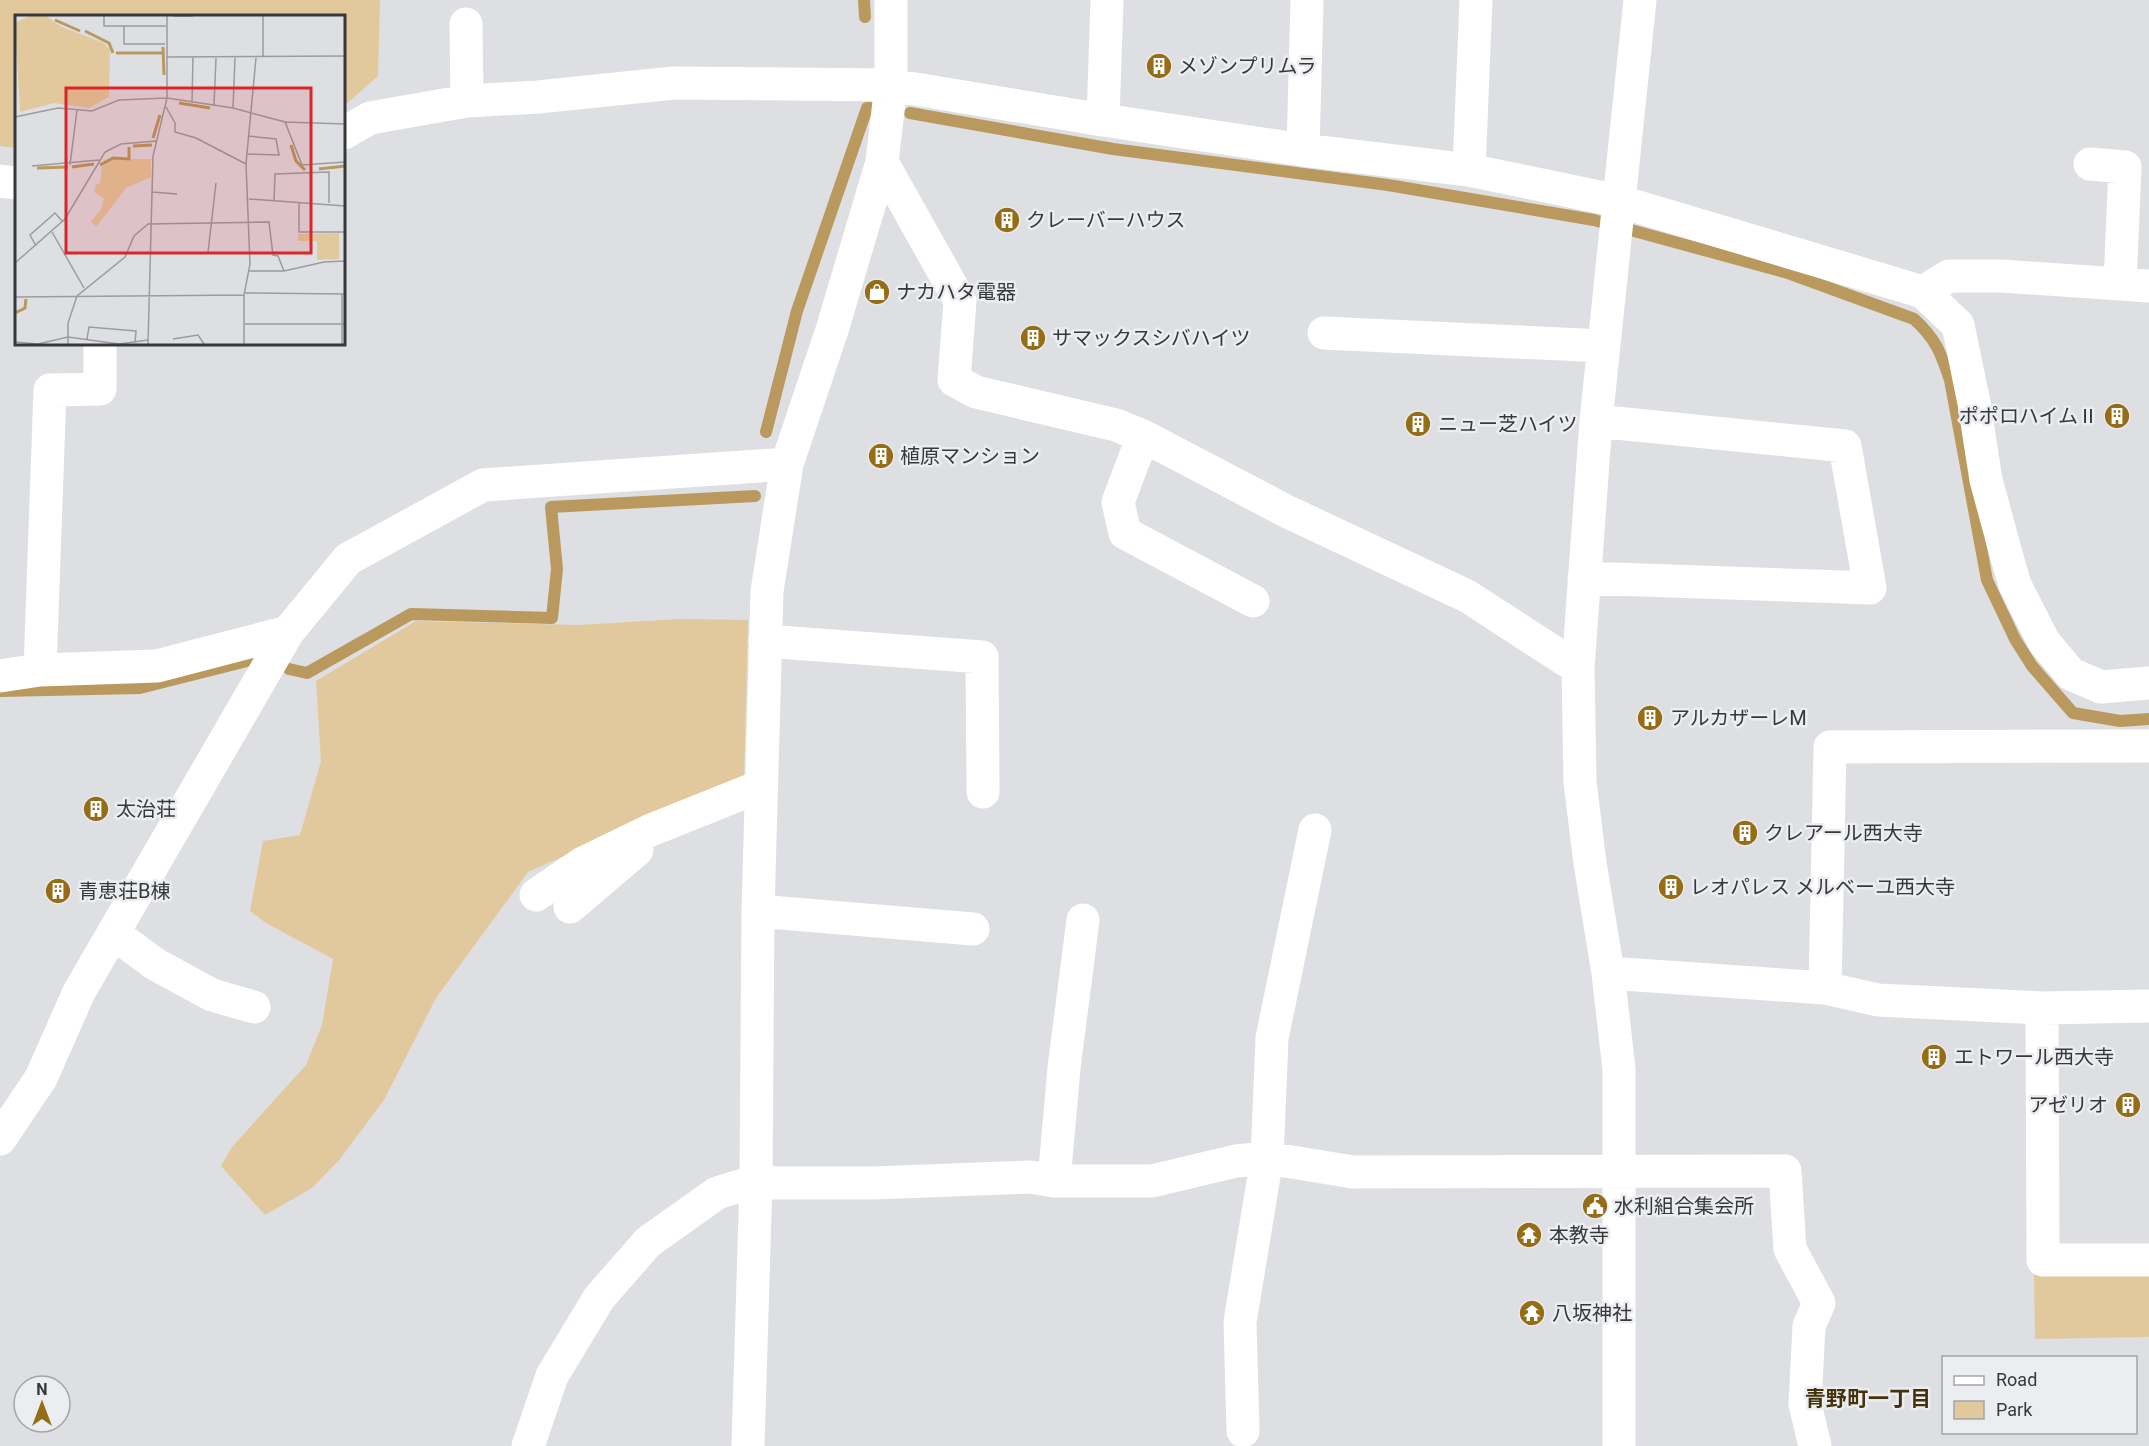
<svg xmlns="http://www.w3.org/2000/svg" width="2149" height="1446" viewBox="0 0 2149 1446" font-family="Roboto,'Noto Sans JP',sans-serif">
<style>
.green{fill:#e2c99d}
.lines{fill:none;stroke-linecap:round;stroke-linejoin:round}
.stream{stroke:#ba995e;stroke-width:12}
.minor{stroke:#fff;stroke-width:33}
.labels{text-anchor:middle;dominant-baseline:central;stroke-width:5;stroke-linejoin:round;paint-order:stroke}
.poi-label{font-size:20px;fill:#373839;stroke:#ebedf0;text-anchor:start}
.neighbourhood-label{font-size:21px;font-weight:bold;fill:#45320b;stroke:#ebedf0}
.inset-river{fill:none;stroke:#ba995e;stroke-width:3}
.inset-road{fill:none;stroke:#9b9c9f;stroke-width:1.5}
.view{fill:#d62828;fill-opacity:0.15;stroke:#d62828;stroke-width:3}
.inset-edge{fill:none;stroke:#373839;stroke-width:3}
</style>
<rect width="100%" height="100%" fill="#dedfe3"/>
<!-- green -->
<path class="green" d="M0,0h380l-2,76 -34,30v-90h-328v132l-16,-2z
M680,619l68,1 -4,157 -216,95 -92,126 -52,102 -44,59 -28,29 -47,27 -44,-49 11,-19 74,-82 16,-40 11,-66 -67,-36 -16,-12 13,-70 37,-6 21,-74 -5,-80 100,-60 161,4z
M2149,1273v64l-114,2 -1,-64z"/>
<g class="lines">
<!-- stream -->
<path class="stream" d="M864,0l1,17
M910,113l203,36 275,36 206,35 194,53 126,46c22,20 27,34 36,61l37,200 28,59 17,27 41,47 47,8 29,-2
M766,432l31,-121 70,-203h4
M289,669l18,4 104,-59 141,4 5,-49 -6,-62 204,-11
M1,691l139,-3 111,-28"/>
<!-- minor -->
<path class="minor" d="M466,24l1,77
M1103,120l4,-120
M344,133l26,-15 97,-17 71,-4 136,-14 217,2 212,35 200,30 166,20 149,31 305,91 35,33 16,78 12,77 19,70 10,35 29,57 27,32 30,13 48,-4
M1303,150l4,-150
M882,162l78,139 -6,79 22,12 140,33 27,11 145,76 179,84 111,72
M2090,164l35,3 -5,117
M1469,170l7,-170
M0,181l16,2
M1923,292l26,-16h53l147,10
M1324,333l280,13
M1143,436l-25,66 7,31 128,68
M1584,578l286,10 -25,-142 -249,-25
M765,641l217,16 1,135
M40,670l10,-280 50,-1v-45
M0,676l40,-6 117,-4 131,-34
M536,895l47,-32 68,-33 110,-44
M570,907l67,-57
M758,911l215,18
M113,933l42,31 57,31 42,12
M1608,973l217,15 53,12 164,8 107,-2
M1825,988l5,-241 319,-1
M2042,1008l1,252h106
M0,1139l41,-61 38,-86 209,-360 60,-73 135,-74 304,-21
M1054,1181l10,-113 19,-148
M1243,1431l-3,-109 27,-164 5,-120 43,-208
M528,1446l24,-70 47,-78 49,-56 69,-49 39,-12 22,2h95l157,-6 24,4h98l84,-20 31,-3 86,14 432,-1 5,78 29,54 -10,23 -4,78 10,42
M748,1446l8,-265 2,-270 9,-320 20,-127 45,-134 50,-168 9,-77v-85
M1619,1446v-377l-11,-96 -18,-110 -10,-81 -2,-114 18,-247 44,-421"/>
</g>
<!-- icons -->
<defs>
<g id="building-disc" transform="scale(1.35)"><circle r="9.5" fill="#956d17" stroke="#ebedf0"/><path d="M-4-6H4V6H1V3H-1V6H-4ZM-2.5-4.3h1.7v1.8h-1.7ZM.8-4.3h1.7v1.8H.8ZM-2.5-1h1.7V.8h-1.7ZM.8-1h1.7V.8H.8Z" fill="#fff"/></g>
<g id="shop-disc" transform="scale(1.35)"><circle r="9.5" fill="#956d17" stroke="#ebedf0"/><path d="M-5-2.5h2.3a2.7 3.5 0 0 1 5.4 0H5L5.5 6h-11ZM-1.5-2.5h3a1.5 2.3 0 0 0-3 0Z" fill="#fff"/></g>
<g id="civic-disc" transform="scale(1.35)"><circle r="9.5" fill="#956d17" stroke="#ebedf0"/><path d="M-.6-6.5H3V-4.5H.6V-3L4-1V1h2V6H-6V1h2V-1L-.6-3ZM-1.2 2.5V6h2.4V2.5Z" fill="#fff"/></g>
<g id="temple-disc" transform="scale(1.35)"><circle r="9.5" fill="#956d17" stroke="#ebedf0"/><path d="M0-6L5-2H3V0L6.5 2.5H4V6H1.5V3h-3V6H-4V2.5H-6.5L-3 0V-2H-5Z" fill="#fff"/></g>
</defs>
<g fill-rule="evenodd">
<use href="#building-disc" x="1159" y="66"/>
<use href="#building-disc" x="1007" y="220"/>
<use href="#shop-disc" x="877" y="292"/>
<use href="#building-disc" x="1033" y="338"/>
<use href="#building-disc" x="2117" y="416"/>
<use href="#building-disc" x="1418" y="424"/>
<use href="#building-disc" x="881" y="456"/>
<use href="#building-disc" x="1650" y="718"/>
<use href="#building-disc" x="96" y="809"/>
<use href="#building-disc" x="1745" y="833"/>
<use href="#building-disc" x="1671" y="887"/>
<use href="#building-disc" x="58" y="891"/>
<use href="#building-disc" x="1934" y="1057"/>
<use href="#building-disc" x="2128" y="1105"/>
<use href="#civic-disc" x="1595" y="1206"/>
<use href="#temple-disc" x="1529" y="1235"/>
<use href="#temple-disc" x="1532" y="1313"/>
</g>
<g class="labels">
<!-- poi labels -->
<g class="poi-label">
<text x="1178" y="66">メゾンプリムラ</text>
<text x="1026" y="220">クレーバーハウス</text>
<text x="896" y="292">ナカハタ電器</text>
<text x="1052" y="338">サマックスシバハイツ</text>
<text x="2098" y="416" text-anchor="end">ポポロハイムⅡ</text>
<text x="1438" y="424">ニュー芝ハイツ</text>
<text x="900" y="456">植原マンション</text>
<text x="1670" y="718">アルカザーレM</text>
<text x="116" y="809">太治荘</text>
<text x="1764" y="833">クレアール西大寺</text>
<text x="1690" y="887">レオパレス メルベーユ西大寺</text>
<text x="78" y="891">青恵荘B棟</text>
<text x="1954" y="1057">エトワール西大寺</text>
<text x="2108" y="1105" text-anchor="end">アゼリオ</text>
<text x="1614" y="1206">水利組合集会所</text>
<text x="1549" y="1235">本教寺</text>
<text x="1552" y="1313">八坂神社</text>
</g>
<!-- neighbourhood labels -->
<g class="neighbourhood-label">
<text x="1868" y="1399">青野町一丁目</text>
</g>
</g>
<!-- overview -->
<g transform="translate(15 15)">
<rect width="330" height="330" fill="#dedfe3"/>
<path d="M15,1h16l16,11 42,16 6,7 -1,47 -20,11 -35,-5 -34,9 -5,-89zM98,144h38v18l-25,11 -30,39 -5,-6 10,-11 3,-12 -10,-6 2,-8 4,-1 2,-17zM324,218v26l-22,1v-19h-19v-7z" fill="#e2c99d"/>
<path class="inset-river" d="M40,5l25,11M70,16l24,12 4,10M148,32l1,28M101,38h46M164,88l31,5M138,123l7,-23M276,130l5,16 9,9M118,131l19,-1M85,150l13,-7 16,1v-12M57,152l22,-3M22,153l31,-1M304,154l26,-3M0,298l10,-5 1,-9"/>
<path class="inset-road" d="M89,1v10h62M158,1h20M109,11v18h41M151,42l179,-1M248,42v-41M177,87l1,-45M199,90l2,-47M151,92l9,16v9l21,6 50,26M218,93l2,-50M0,102l43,-9 34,3 27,-11 48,-2 66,10 52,14 17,43 43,-3M270,107l60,2M231,139l33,1 -3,-16 -28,-3M55,150l7,-55M17,151l67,-6M137,177l25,2M234,184l96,7M259,186l1,-27 54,-2v31M284,188v29h46M37,217l32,56M21,231l-6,-11 25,-22 8,9M193,237l8,-69M0,248l50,-44 40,-67 16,-8 35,-3M234,256h35l40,-9 21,-1M229,278l101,1M0,282l229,-2M230,309h100M72,324l2,-12 47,4 -1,12M158,324l25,-4 6,9M0,327l23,2 30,-7 51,7 29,-4M53,329v-21l9,-27 48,-39 9,-21 14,-12 121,-2 4,33 5,1 6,15M133,329l5,-188 14,-58v-82M229,329v-49l6,-31 -4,-100 10,-106M327,329v-50"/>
<path class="view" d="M51,73h245v165h-245z"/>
<rect width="330" height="330" class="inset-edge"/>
</g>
<!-- legend -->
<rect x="1942" y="1356" width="195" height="78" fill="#ebedf0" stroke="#a3a5a7" stroke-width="1.5"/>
<rect x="1954" y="1376" width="30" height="9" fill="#ffffff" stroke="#a3a5a7" stroke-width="1.5"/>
<text x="1996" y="1386" font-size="18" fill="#373839">Road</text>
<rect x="1954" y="1401" width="30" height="18" fill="#e2c99d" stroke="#a3a5a7" stroke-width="1.5"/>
<text x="1996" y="1416" font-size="18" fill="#373839">Park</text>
<!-- north arrow -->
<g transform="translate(42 1404)"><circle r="28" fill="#ebedf0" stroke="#a3a5a7" stroke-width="1.5"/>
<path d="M0-4.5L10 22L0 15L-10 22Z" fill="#956d17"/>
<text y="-9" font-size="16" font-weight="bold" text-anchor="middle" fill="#373839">N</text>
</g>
</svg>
